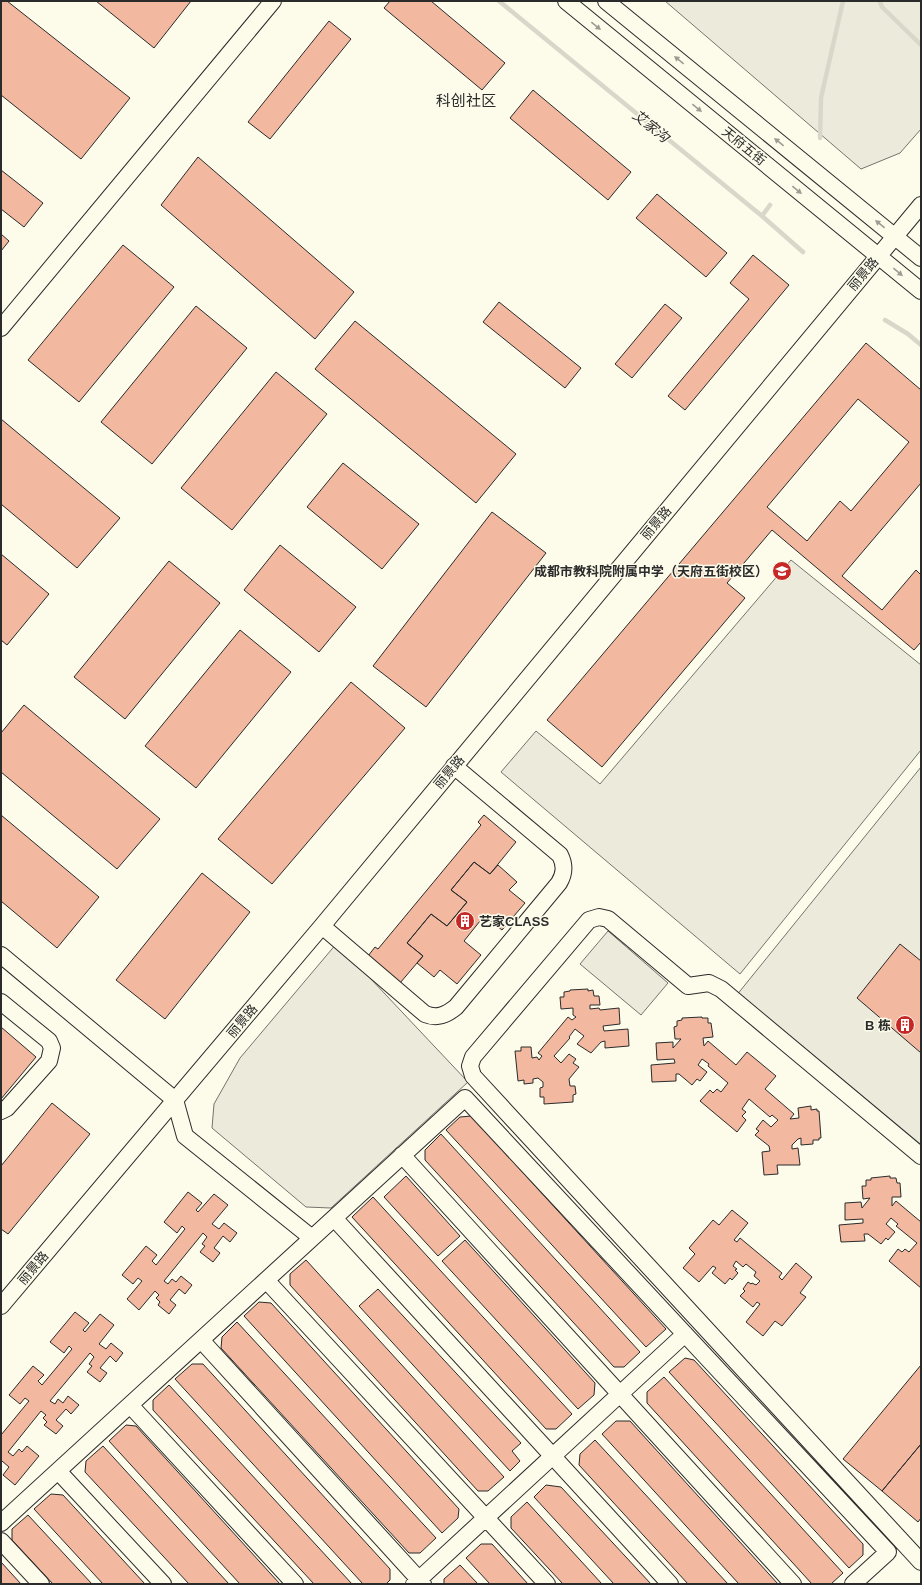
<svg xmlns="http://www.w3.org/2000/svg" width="922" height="1585" viewBox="0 0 922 1585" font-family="Helvetica,'Noto Sans SC',sans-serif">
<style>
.green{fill:#ecebdb;stroke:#74746e}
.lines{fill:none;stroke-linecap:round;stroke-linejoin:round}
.stream{stroke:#d8d7c9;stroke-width:4.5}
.building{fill:#f2b8a0;stroke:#2b2b2b;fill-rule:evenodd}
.minor-casing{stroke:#2b2b2b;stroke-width:18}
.minor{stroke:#fdfbea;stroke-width:16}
.oneway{fill:#9e9d94}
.labels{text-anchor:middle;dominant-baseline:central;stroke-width:3;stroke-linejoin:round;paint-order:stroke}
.street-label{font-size:13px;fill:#2b2b2b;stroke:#fdfbea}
.poi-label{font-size:13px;font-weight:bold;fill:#2b2b2b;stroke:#fdfbea;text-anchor:end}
.water-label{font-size:14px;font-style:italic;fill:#2b2b2b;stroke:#fdfbea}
.quarter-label{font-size:15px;fill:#2b2b2b;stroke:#fdfbea}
</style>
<rect width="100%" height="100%" fill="#fdfbea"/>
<!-- green -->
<path class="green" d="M665,1h256v128l-21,24 -39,16z
M791,560l130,105v85l-181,224 -239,-202 35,-41 64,53z
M921,767v379l-185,-150z
M608,931l60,52 -27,32 -61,-51z
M337,943l131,139 -137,126 -25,-1 -94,-79 2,-24 26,-46z"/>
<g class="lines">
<!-- stream -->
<path class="stream" d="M499,1l263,215 41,36
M880,1l2,6 39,38
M820,138l1,-40 22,-97
M762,216l8,-11
M885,320l23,14 13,11"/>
</g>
<!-- building -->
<path class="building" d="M1,1h6l123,97 -49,61 -80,-64z
M96,1h95l-37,47z
M390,1h41l74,62 -23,27 -98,-82z
M329,21l22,18 -81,100 -22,-17z
M533,90l98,82 -23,28 -98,-82z
M198,157l156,135 -39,47 -154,-134z
M1,170l42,33 -19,24 -23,-18z
M657,194l70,59 -21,24 -70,-59z
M1,234l8,7 -8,10z
M123,245l51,42 -95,115 -51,-42z
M753,255l36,30 -104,125 -17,-14 81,-97 -19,-16z
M499,302l82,66 -16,20 -82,-66z
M665,304l17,14 -50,60 -17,-14z
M196,306l51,42 -95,116 -51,-42z
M355,321l161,133 -40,49 -161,-134z
M866,343l55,47v93l-79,93 40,34 34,-40 5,5v67l-7,8 -142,-120 -45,53 18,15 -143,169 -55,-47zM858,399l51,43 -58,69 -11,-10 -33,40 -40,-34z
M276,372l51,42 -95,116 -51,-42z
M1,419l119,99 -43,50 -76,-64z
M343,463l76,61 -37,45 -75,-62z
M492,512l54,41 -120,154 -53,-41z
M280,545l76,62 -37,45 -75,-62z
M1,554l48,40 -42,51 -6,-5z
M169,561l51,42 -95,116 -51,-42z
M240,630l51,42 -95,116 -51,-42z
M351,682l54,46 -133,156 -54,-45z
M24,705l136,114 -43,50 -116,-97v-39z
M1,815l98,82 -42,51 -56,-47z
M484,815l32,27 -26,32 -16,-12 -23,28 16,12 -20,24 -16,-12 -24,29 16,13 -23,27 -32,-27 7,-9 3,2 103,-124 -3,-3z
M474,862l16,12 8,-9 19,17 -8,8 16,13 -23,27 -18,-14 -20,25 17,14 -24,29 -17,-14 -6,7 -17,-14 6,-7 -16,-13 24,-29 16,12 20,-24 -16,-12z
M202,873l48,39 -85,107 -49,-39z
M900,944l21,17v92l-64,-55z
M588,989v2l5,-1 1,6h5l1,9h-10v4l9,-1 1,2 19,-2 1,16 -17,2 1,5 24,-2 1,17 -24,2v-7l-4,1 -10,11 -14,-9 7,-8 -9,-7 -6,8 1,1 -16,18 7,7 8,-9 7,5 -3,4 6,4 -10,12 1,7h5l1,8 -3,1v7l-29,2v-7h-4v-9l3,-1v-5l-5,-4 -5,1v4l-9,1v-4l-6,1 -3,-30h6v-4h10l1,11 5,-1 2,3 3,-4 -4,-3 30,-36 4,3 4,-3 -3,-2v-7l-12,1 -1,-12h4v-5l6,-1v-1z
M702,1017v1h6v5h3l2,14 -10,1 1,8 4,-5 28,24 11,-13 29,24 -11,13 29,25 -4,5 9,-1 -1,-10 13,-2v4l6,-1v2h2l2,27h-2v2h-6v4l-12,1v-7l-3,1 -6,6v4l6,-1 2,17h-23l1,9 -14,1 -2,-23 8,-1 -1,-5 -14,-11 4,-4 -3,-2 7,-9 8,7 7,-7 -6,-5 -2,2 -21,-18 -7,10 4,3 -4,4 4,4 -9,12 -37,-31 10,-11 3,3 4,-4 4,3 7,-9 -20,-17 1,-2 -7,-5 -4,6 9,7 -7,9 -3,-2 -5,6 -13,-11h-3v7l-24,1 -1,-17 24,-2 -1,-4 -17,1 -1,-17 17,-1v6l8,-9h-6l-1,-12 3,-1v-5l5,-1v-2z
M1,1027l35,30 -35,42z
M52,1103l38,31 -82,100 -7,-5v-63z
M471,1116l195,213 -20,18 -200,-217 14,-13z
M441,1134l199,218 -16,15h-10l-189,-207v-10z
M406,1176l54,60 -22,20 -54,-59z
M890,1176v2h6l1,5h3l1,14h-9v9l4,-5 25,21v66l-32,-27 9,-12 4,3 3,-3 4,3 8,-9 -21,-17 2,-2 -7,-6 -5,6 9,8 -7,8 -2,-2 -5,6 -13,-10h-4l1,7 -24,1 -2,-17 24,-2v-4l-18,1v-17l16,-1 1,6 8,-10 -7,1 -1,-13h4v-6h5v-2z
M188,1192l14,11 -6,7 2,2 16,-18 14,11 -16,19 7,5 5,-6 13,10 -7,9 -7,-6 -9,12 6,5 -7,9 -13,-10 5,-6 -3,-2 5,-7 -4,-4 -39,48 4,3 4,-5 4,3 5,-6 11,9 -7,9 -6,-5 -9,11 6,5 -7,9 -11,-9 2,-3 -4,-4 3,-3 -4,-4 -16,19 -12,-11 15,-18 -4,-3 -5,6 -11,-9 24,-29 11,9 -5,6 4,4 29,-36 -3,-3 -5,7 -13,-11z
M373,1197l199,217 -16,15h-10l-194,-212z
M732,1210l16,13 -14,17 3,2 3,-4 42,35 -3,4 3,3 14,-17 16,14 -12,16 6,4 -24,29 -7,-5 -12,15 -17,-14 14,-18 -3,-2 -4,5 -13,-11 5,-5 -2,-2 5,-7 3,2 1,-1 4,2 4,-4 -6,-5 2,-4 -10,-8 -3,3 -7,-6 -3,5 4,3 -2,1 3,3 -6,7 -2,-2 -5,6 -13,-11 4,-5 -3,-2 -14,16 -16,-14 12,-14 -6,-6 24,-28 6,5z
M465,1240l130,143 -1,12 -16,14 -136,-148z
M306,1260l198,217 -16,14h-10l-188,-206v-11z
M378,1289l143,154 -9,8 8,10 -10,10 -151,-165z
M259,1302l12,1 188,206 -1,9 -16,15 -198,-217z
M75,1312l14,11 -6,7 2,2 15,-18 14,11 -15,19 7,5 5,-6 12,10 -7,9 -6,-6 -10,12 7,5 -7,9 -13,-10 5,-6 -3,-2 5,-7 -4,-4 -40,48 5,3 3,-5 5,4 5,-7 11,9 -8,9 -5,-5 -10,11 7,6 -7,8 -12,-9 3,-3 -4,-4 3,-3 -5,-4 -33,41 5,4 6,-7 3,3 5,-6 12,10 -24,29 -12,-10 6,-8 -7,-6 -1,1v-27l28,-34 -4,-3 -5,6 -11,-9 24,-29 11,9 -6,6 4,4 30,-36 -3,-3 -5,7 -14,-11z
M237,1322l199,216 -16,15h-11l-188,-205 1,-11z
M685,1358l9,2 169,184v11l-14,13 -180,-196z
M192,1364h11l187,205v11l-4,4h-23l-188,-205z
M921,1365v79l-39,47 -39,-32z
M664,1377l179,196 -12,11h-19l-165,-181v-11z
M169,1385l183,199h-38l-161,-174v-10z
M616,1421h14l148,163h-39l-137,-150z
M126,1425l10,1 144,158h-40l-131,-143z
M595,1440l133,144h-40l-109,-119 1,-11z
M921,1444v74l-3,4 -36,-31z
M103,1446l126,138h-40l-104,-112 1,-11z
M546,1485l15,2 90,97h-37l-80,-87z
M51,1494l12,1 82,89h-42l-69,-75z
M527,1502l75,82h-39l-52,-56v-11z
M28,1515l64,69h-39l-41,-44v-11z
M481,1544h11l36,40h-38l-24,-26z
M1,1562l20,22h-20z
M460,1565l18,19h-34v-5z"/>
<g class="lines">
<!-- minor casing -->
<g class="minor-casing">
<path id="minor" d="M566,1l355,290
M606,1l315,257
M1,328l272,-327
M322,926l103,88c12,5 21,1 31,-7l103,-124c6,-10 6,-18 1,-28l-106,-89
M1,955l174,145 10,36 127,102
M1,1002l48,39 3,7 -3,13 -42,47 -6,3
M402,1155l391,429
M921,1156l-200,-167 -12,-6 -21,3 -80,-67 -9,-2 -10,3 -116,137 -3,9 3,10 448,486
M334,1218l336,366
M266,1280l281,304
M1,1306l321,-380 599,-721
M201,1340l222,244
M130,1405l165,179
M58,1471l105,113
M1,1523l464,-425 423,454 -35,32
M1,1541l40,43
M414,1584l271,-250"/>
</g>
<!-- minor -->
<use href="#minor" class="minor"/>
</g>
<!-- one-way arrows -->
<defs><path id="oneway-solid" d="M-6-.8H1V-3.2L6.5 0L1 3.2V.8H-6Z"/></defs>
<g class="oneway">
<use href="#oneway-solid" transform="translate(596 26) rotate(39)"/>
<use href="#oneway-solid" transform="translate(679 60) rotate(-141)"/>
<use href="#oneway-solid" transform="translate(697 108) rotate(39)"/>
<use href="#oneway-solid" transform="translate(779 142) rotate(-141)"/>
<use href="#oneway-solid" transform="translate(797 190) rotate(39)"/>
<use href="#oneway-solid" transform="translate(880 224) rotate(-141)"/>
<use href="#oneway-solid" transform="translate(898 272) rotate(40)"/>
</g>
<!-- icons -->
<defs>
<g id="school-disc" transform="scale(1)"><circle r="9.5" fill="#c62828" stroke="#fdfbea"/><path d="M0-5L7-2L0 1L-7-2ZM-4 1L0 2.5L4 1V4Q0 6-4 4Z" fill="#fff"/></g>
<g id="building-disc" transform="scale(1)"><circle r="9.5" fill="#c62828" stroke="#fdfbea"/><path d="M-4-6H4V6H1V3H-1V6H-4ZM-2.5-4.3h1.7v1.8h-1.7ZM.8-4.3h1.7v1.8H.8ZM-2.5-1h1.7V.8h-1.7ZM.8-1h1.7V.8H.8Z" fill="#fff"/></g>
</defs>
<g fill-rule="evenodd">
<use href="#school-disc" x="782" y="571"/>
<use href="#building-disc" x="465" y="921"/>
<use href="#building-disc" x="905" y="1025"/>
</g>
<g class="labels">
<!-- street labels -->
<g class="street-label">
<text transform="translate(744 146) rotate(39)">天府五街</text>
<text transform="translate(863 274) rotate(-50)">丽景路</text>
<text transform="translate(656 523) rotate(-50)">丽景路</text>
<text transform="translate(449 772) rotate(-50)">丽景路</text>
<text transform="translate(242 1021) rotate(-50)">丽景路</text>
<text transform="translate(33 1268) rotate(-50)">丽景路</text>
</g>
<!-- poi labels -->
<g class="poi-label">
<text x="768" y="571">成都市教科院附属中学（天府五街校区）</text>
<text x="479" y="921" text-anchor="start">艺家CLASS</text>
<text x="891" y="1025">B 栋</text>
</g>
<!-- water labels -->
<g class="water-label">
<text transform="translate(651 126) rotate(39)">艾家沟</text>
</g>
<!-- quarter labels -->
<g class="quarter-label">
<text x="466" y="100">科创社区</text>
</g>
</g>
<!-- border -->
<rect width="922" height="1585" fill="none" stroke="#2b2b2b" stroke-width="4"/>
</svg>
